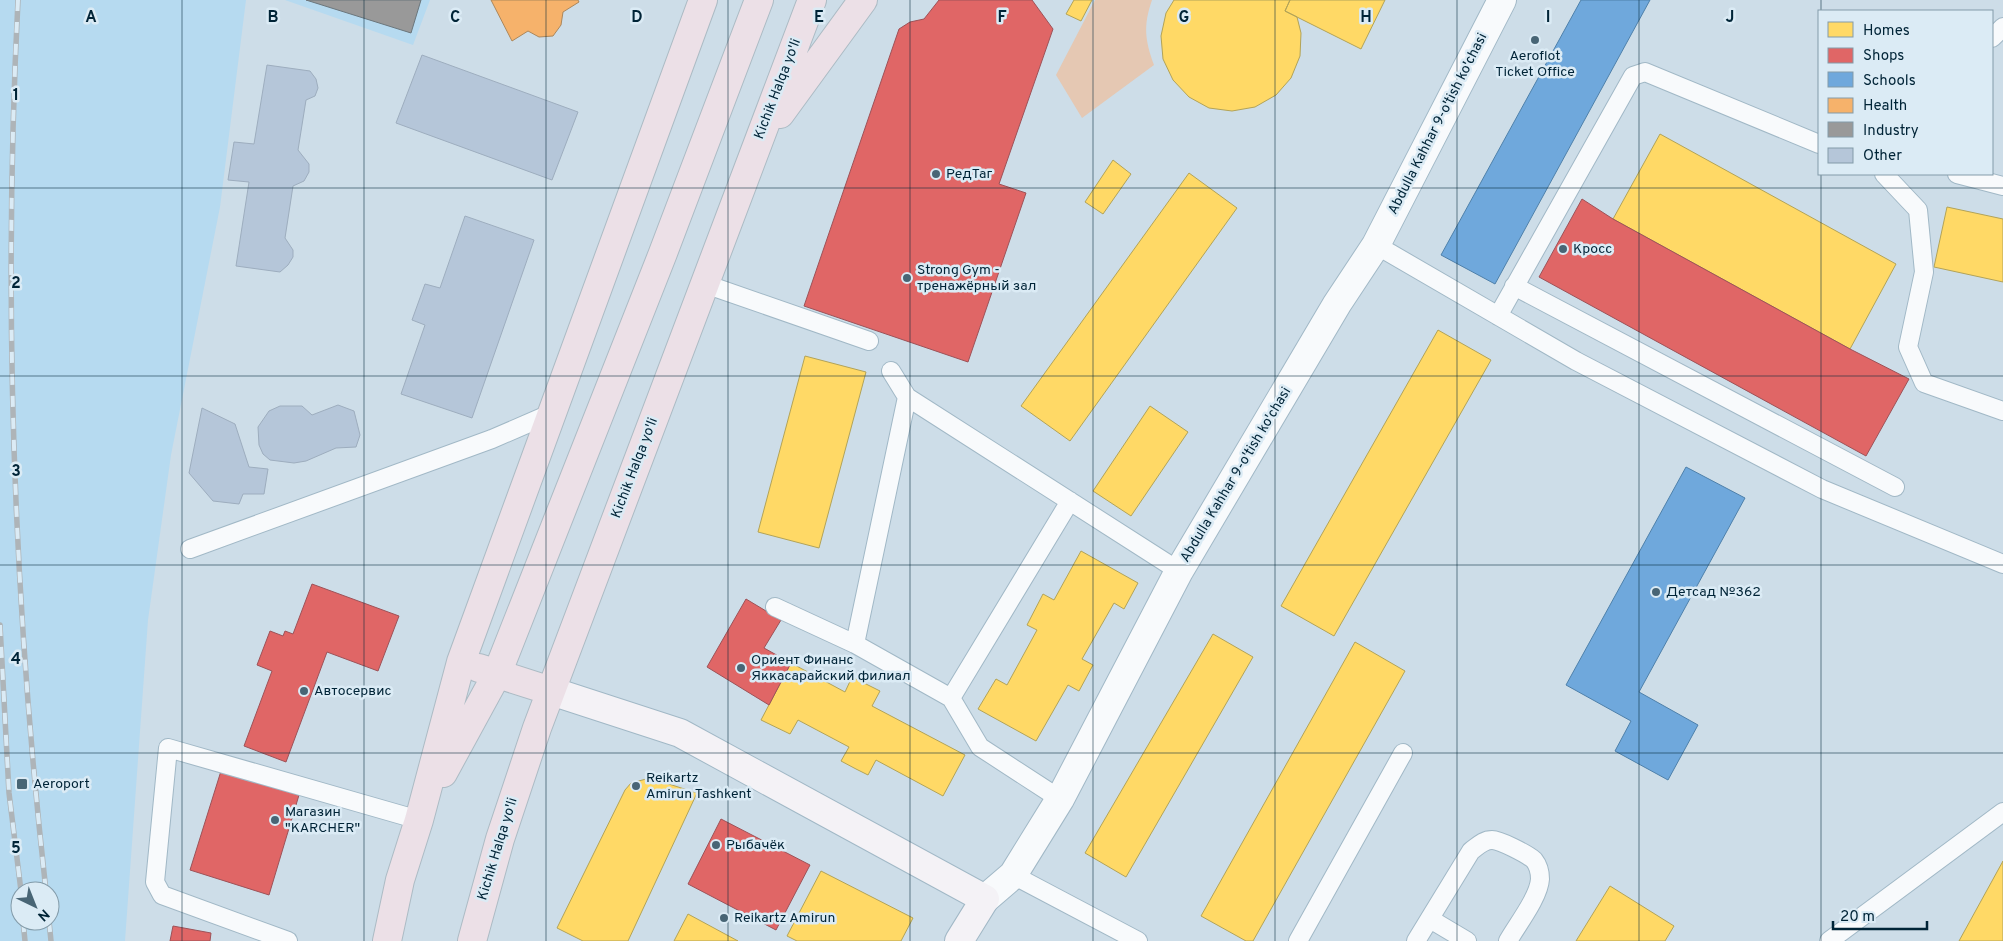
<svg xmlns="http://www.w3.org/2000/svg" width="2003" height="941" viewBox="0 0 2003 941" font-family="Overpass,sans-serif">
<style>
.built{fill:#b6daf0;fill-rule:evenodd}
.green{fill:#e5c8b3}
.homes{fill:#ffd966;stroke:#b2a358}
.shops{fill:#e06666;stroke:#9d5258}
.schools{fill:#6fa8dc;stroke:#4e80aa}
.health{fill:#f6b26b;stroke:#ac875b}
.industry{fill:#999;stroke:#6b767c}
.building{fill:#b5c6d9;stroke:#9dadbe}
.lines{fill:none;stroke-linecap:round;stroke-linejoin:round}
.lane-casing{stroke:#a1b8c6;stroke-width:20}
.street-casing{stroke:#a1b8c6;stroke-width:30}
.secondary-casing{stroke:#a1b8c6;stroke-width:30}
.highway-casing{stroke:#acbbc4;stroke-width:30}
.lane{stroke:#f8fafc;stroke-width:18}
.street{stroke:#f8fafc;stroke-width:28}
.secondary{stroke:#f4f2f6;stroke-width:28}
.highway{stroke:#ece0e7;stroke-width:28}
.rail-casing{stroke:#aeb4b8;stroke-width:5.5}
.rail{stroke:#dbebf5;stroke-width:4;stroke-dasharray:11;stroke-linecap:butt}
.grid{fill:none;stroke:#002437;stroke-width:1;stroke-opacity:0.55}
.poi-dot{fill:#486575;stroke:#dbebf5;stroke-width:2}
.labels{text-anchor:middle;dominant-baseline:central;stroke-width:5;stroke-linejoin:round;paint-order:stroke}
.poi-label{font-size:14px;fill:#002437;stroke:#dbebf5;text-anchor:start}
.street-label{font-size:14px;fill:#002437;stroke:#dbebf5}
.grid-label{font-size:16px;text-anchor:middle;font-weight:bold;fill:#002437;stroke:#dbebf5;stroke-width:5;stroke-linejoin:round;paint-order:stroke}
</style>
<rect width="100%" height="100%" fill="#cddde8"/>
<!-- built -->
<path class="built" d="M0,0h246l-26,207 -49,248 -23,165 -23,321h-125zM20,891h30v30h-30z
M285,0h145l-17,45z"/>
<!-- green -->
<path class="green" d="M1095,0h57c-9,26 -7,40 2,65l-72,53 -26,-43z"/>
<!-- homes -->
<path class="homes" d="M1074,0h18l-11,21 -15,-7z
M1174,0h116l-5,11 12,6 4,16 -1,23 -9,22 -15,17 -21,12 -23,4 -23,-3 -20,-11 -16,-17 -10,-21 -2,-23 5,-23z
M1290,0h95l-24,49 -76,-38z
M1660,134l236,130 -46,85 -237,-130z
M1113,160l18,14 -28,40 -18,-12z
M1189,173l48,35 -167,233 -49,-35z
M1947,207l56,12v63l-69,-15z
M1438,330l53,30 -157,276 -53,-30z
M805,356l61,16 -47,176 -61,-16z
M1150,406l38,26 -57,84 -38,-25z
M1081,551l57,32 -14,26 -10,-6 -32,56 11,6 -14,26 -11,-6 -32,56 -58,-32 18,-30 11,6 30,-55 -10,-5 16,-31 11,6z
M1213,634l40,23 -127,220 -41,-24z
M1355,642l50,29 -152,270h-7l-45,-25z
M791,663l54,29 7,-15 28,14 -8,15 93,49 -22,41 -67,-36 -8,15 -12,-6 -15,-8 8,-14 -51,-27 -8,14 -29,-14z
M650,778l47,15 -69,148h-45l-26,-13 68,-138 6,-7z
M2003,861v80h-44z
M821,871l92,47 -12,23h-104l-10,-5z
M1610,886l64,40 -9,15h-89z
M688,914l50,27h-64z"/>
<!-- shops -->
<path class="shops" d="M939,0h93l21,29 -54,155 27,9 -58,169 -164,-56 95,-277 11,-7 14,-3z
M1582,199l31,20 237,130 59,30 -43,77 -327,-179z
M312,584l87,32 -21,55 -51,-19 -41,110 -42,-16 28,-75 -15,-6 13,-34 13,5 2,-5 8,3z
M746,599l35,21 -17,28 27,15 -22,42 -62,-38z
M221,771l78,24 -30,100 -79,-25z
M721,819l89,46 -34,65 -88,-46z
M173,926l38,7 -1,8h-40z"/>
<!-- schools -->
<path class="schools" d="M1581,0h69l-155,284 -54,-29z
M1686,467l59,31 -106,194 59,33 -30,55 -53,-29 16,-30 -65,-36z"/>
<!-- health -->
<path class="health" d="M491,0h87l1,2 -16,10 -2,13 -8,11 -14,1 -11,-6 -16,10z"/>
<!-- industry -->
<path class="industry" d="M306,0h115l-10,33z"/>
<!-- building -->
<path class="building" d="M422,55l156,57 -26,68 -156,-57z
M267,65l43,6 6,8 2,9 -3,8 -9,4 -8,50 11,14v8l-5,9 -11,5 -8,52 8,12v7l-5,8 -8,7 -44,-6 13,-84 -21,-2 6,-38 20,2z
M465,216l69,24 -62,178 -71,-24 24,-69 -13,-5 13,-36 15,4z
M338,405l16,6 6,24 -4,12 -20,1 -30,13 -12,2 -24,-3 -7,-6 -4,-9 -1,-18 11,-16 11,-5h22l10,9z
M202,408l33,16 14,43 19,2 -4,25h-21l-4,10 -26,-3 -24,-28z"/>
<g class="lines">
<!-- lane casing -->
<g class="lane-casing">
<path id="lane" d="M1992,38l11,-11
M1884,174l34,36 6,62 -16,75 16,36 79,28
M1957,174l46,12
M1376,245l200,116 246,128 181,75
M705,284l164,57
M1514,286l381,201
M1498,316l135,-240 12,-4 174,72
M891,371l16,26 272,174
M190,549l302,-110 60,-26
M775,607l80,37 96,54 29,49 80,52
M855,644l52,-247
M951,698l119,-197
M1013,875l125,66
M1430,919l37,22
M288,941l-126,-46 -7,-13 13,-134 251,72
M1298,941l105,-188
M1416,941l55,-90c7,-5 12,-11 21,-11 8,0 35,14 42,20 4,5 6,13 6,19 -1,18 -23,46 -32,62
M1829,941l174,-129"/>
</g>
<!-- street casing -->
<g class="street-casing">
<path id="street" d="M985,899l28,-24 47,-76 119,-228 158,-267 39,-59 126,-245"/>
</g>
<!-- secondary casing -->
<g class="secondary-casing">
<path id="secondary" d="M551,691l129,42 305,166 -26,42"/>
</g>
<!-- highway casing -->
<g class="highway-casing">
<path id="highway" d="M780,114l83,-114
M479,668l72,23
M443,773l54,-99 166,-421 96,-253
M387,941l13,-61 19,-60 42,-158 242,-662
M472,941l28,-102 37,-111 275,-728"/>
</g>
<!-- lane -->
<use href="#lane" class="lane"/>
<!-- street -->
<use href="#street" class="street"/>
<!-- secondary -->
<use href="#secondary" class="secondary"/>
<!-- highway -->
<use href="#highway" class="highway"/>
<!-- rail casing -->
<g class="rail-casing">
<path id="rail" d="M18,0c-15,297 -5,596 28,891
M0,625l9,168 12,98
M23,921l2,20
M49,921l2,20"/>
</g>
<!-- rail -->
<use href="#rail" class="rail"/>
</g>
<!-- grid -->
<path class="grid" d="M182,0v941M364,0v941M546,0v941M728,0v941M910,0v941M1093,0v941M1275,0v941M1457,0v941M1639,0v941M1821,0v11M1821,174v767M0,188h2003M0,376h2003M0,565h2003M0,753h2003"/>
<!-- markers -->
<g class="poi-dot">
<circle cx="1535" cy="40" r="5"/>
<circle cx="936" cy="174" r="5"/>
<circle cx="1563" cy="249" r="5"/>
<circle cx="907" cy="278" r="5"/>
<circle cx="1656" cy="592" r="5"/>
<circle cx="741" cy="668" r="5"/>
<circle cx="304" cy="691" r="5"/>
<rect x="16" y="778" width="12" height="12" rx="2.5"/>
<circle cx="636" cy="786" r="5"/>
<circle cx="275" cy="820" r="5"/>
<circle cx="716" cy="845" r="5"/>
<circle cx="724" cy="918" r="5"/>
</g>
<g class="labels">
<!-- poi labels -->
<g class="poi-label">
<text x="1535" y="56" text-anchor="middle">Aeroflot<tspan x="1535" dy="16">Ticket Office</tspan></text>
<text x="946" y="174">РедТаг</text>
<text x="1573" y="249">Кросс</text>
<text x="917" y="270">Strong Gym -<tspan x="917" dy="16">тренажёрный зал</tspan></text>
<text x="1666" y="592">Детсад №362</text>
<text x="751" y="660">Ориент Финанс<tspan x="751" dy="16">Яккасарайский филиал</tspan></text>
<text x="314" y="691">Автосервис</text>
<text x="646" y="778">Reikartz<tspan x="646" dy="16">Amirun Tashkent</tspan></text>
<text x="33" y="784">Aeroport</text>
<text x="285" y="812">Магазин<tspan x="285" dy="16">"KARCHER"</tspan></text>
<text x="726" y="845">Рыбачёк</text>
<text x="734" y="918">Reikartz Amirun</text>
</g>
<!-- street labels -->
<g class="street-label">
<text transform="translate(778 89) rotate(-69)">Kichik Halqa yo'li</text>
<text transform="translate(1438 124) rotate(-63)">Abdulla Kahhar 9-o'tish ko'chasi</text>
<text transform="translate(635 468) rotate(-69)">Kichik Halqa yo'li</text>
<text transform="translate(1236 475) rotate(-59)">Abdulla Kahhar 9-o'tish ko'chasi</text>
<text transform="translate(498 849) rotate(-73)">Kichik Halqa yo'li</text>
</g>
</g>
<g class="grid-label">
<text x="91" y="22">A</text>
<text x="273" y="22">B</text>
<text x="455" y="22">C</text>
<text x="637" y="22">D</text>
<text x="819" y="22">E</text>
<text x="1002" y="22">F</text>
<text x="1184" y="22">G</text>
<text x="1366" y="22">H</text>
<text x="1548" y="22">I</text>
<text x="1730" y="22">J</text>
<text x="16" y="100">1</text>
<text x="16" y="288">2</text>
<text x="16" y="476">3</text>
<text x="16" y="664">4</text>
<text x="16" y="853">5</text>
</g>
<!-- legend -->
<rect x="1818" y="10" width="175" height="165" fill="#dbebf5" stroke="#839ba9"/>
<rect x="1828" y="22" width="25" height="15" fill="#ffd966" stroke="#839ba9"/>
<text x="1863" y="35" font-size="15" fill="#002437">Homes</text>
<rect x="1828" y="48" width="25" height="15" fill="#e06666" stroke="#839ba9"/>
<text x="1863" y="60" font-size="15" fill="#002437">Shops</text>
<rect x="1828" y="72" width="25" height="15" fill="#6fa8dc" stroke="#839ba9"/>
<text x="1863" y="85" font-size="15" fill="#002437">Schools</text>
<rect x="1828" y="98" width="25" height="15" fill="#f6b26b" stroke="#839ba9"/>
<text x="1863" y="110" font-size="15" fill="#002437">Health</text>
<rect x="1828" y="122" width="25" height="15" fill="#999999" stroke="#839ba9"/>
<text x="1863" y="135" font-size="15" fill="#002437">Industry</text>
<rect x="1828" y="148" width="25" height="15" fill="#b5c6d9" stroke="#839ba9"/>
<text x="1863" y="160" font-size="15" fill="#002437">Other</text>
<!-- north arrow -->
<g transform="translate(35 906) rotate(137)"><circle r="24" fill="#dbebf5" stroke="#839ba9"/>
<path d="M0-4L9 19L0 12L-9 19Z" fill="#486575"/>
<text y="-8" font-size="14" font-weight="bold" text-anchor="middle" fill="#002437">N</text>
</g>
<!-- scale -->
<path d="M1833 921v8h94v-8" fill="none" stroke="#002437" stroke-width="2.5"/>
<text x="1840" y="921" font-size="15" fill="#002437" stroke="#dbebf5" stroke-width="4" paint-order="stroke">20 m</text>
</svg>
